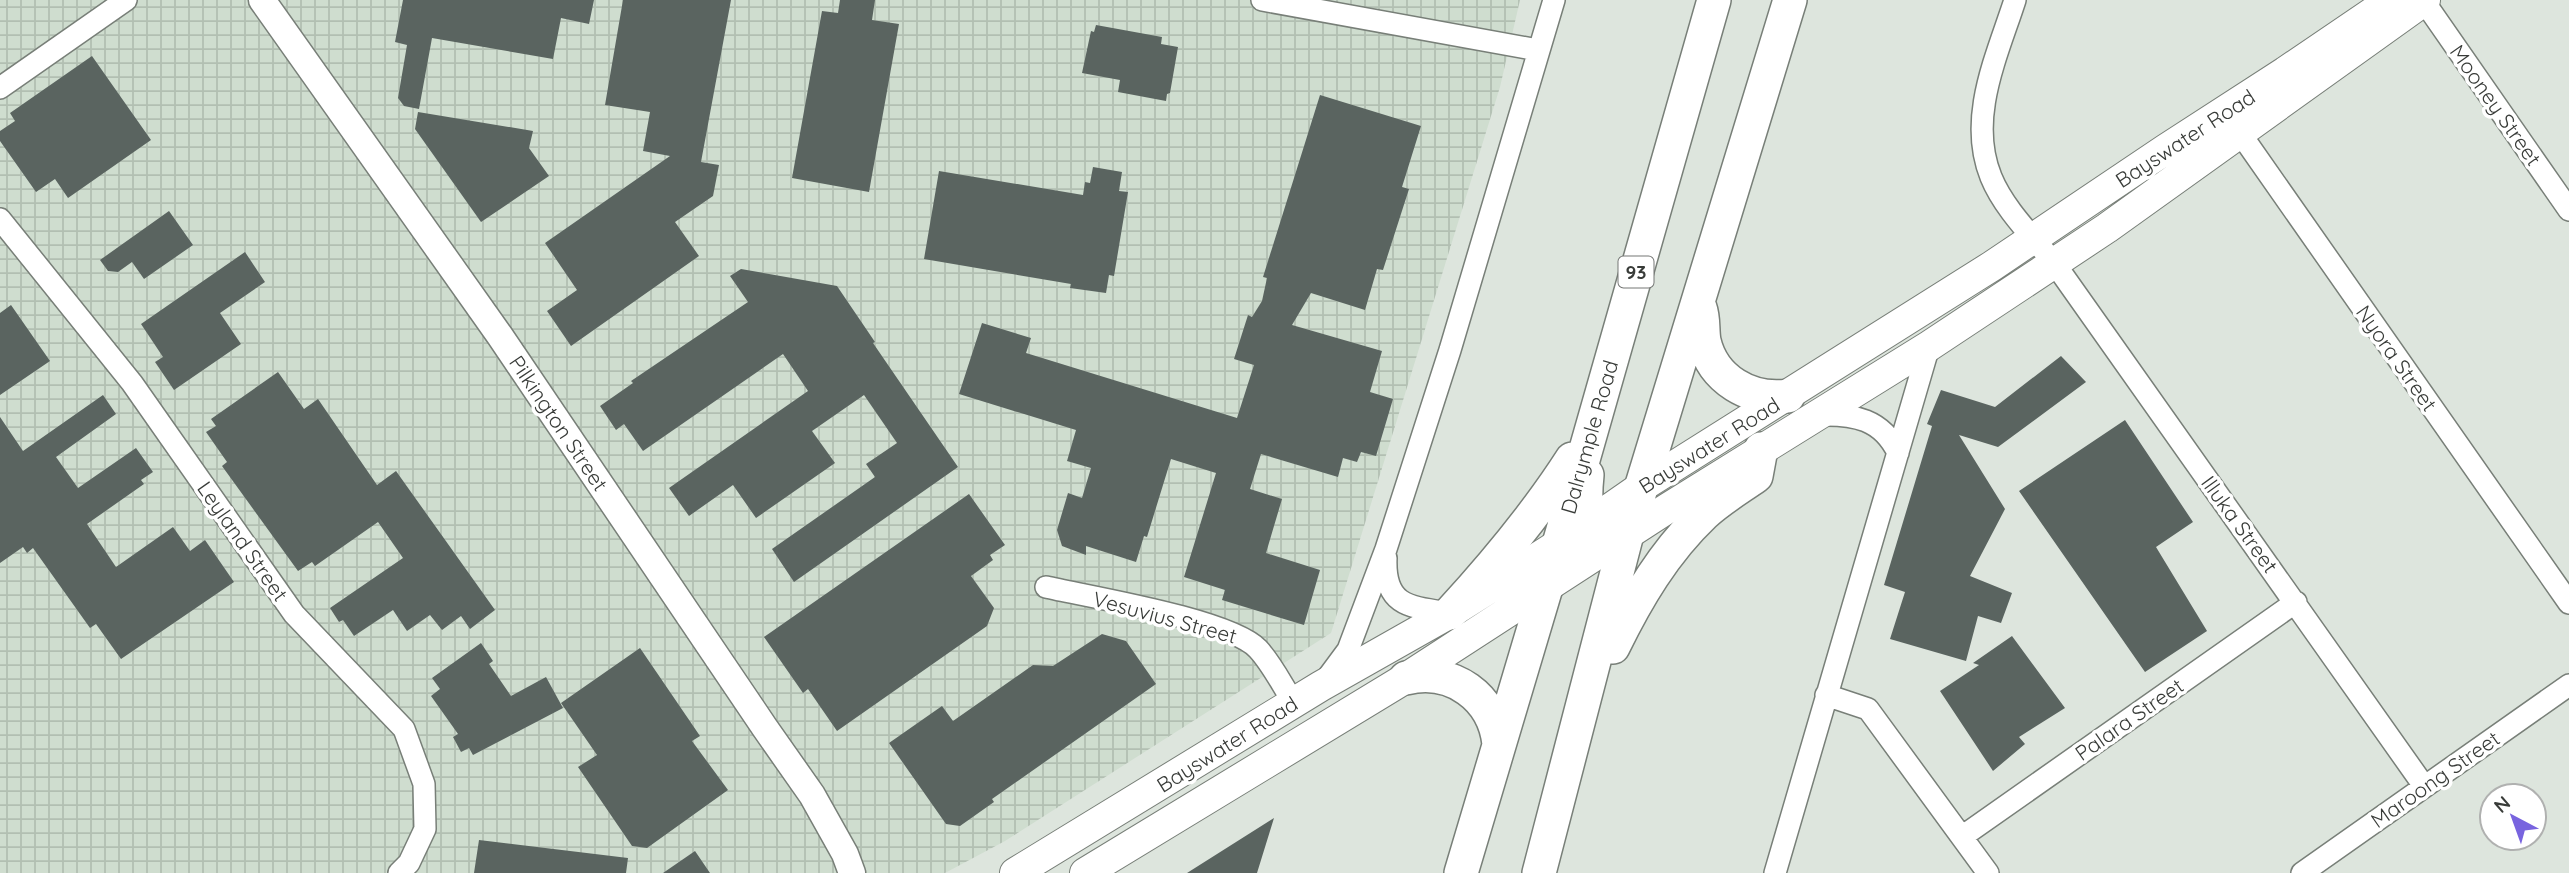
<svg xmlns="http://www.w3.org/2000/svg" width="2569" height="873" viewBox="0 0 2569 873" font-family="Quicksand,sans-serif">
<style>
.industrial{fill:url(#industrial-grid)}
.building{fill:#5a6460}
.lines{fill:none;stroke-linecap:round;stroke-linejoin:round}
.minor-casing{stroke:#787f78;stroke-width:24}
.tertiary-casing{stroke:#787f78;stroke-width:29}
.secondary-casing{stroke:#787f78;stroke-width:32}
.primary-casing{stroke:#787f78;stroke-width:36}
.minor{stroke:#fff;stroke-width:21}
.tertiary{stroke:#fff;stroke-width:26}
.secondary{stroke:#fff;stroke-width:30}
.primary{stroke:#fff;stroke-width:33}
.labels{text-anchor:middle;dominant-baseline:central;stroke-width:7;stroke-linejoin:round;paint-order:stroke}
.shield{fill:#fff;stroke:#747674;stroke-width:2}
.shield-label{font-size:19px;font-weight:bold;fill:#393c39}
.street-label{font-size:21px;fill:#393c39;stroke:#fff}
</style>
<defs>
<pattern id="industrial-grid" width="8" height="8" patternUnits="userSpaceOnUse" patternTransform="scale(1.75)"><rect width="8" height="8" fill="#cfddcf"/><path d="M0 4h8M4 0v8" fill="none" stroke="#b2bfb2"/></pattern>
</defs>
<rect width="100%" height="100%" fill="#dde5dd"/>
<!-- industrial -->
<path class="industrial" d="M0,0h1520l-20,87 -169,546 -326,208 -60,32h-945z"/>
<!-- building -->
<path class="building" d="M403,0h191l-5,24 -28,-6 -8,41 -121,-21 -13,71 -15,-3 -6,-8 9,-53 -12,-3z
M623,0h108l-30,162 18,3 -6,31 -38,26 24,34 -128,90 -24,-35 30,-21 -32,-47 125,-87 -27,-5 7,-39 -45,-7z
M840,0h35l-3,20 27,4 -30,168 -77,-14 30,-167 16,2z
M1096,25l66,12 -1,7 17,3 -8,46 -3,1 -1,7 -48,-9 2,-12 -38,-7 9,-42 3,1z
M92,56l59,84 -83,58 -13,-19 -19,13 -36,-51v-10l15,-10 -5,-8z
M1320,95l101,31 -19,61 7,2 -26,81 -6,-1 -12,41 -54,-17 -19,32 90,26 -12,41 23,7 -17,57 -15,-4 -4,10 -14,-4 -5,19 -77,-23 -11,35 32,10 -16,54 54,17 -16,55 -82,-25 3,-10 -41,-13 32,-104 -45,-14 -24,78 -3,-1 -8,26 -50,-16v9l-24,-9 -5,-16 11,-37 14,5 9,-30 -24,-7 9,-31 -117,-36 23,-71 49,15 -5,15 211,65 17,-53 -20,-6 14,-44 4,2 10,-16 5,-23 -4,-1z
M418,112l115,19 -4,17 20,28 -68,46 -66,-93z
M1093,167l29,5 -3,19 9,1 -14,84 -5,-1 -3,18 -36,-5 1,-4 -147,-25 15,-88 144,24 2,-13 5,1z
M169,211l24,34 -49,34 -12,-17 -14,10 -10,-1 -8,-11z
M245,252l20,30 -45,31 21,31 -67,46 -19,-28 8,-5 -22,-33z
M741,269l96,17 38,56 -2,1 85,124 -164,115 -22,-33 103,-72 -9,-13 31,-21 -33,-48 -52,36 23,32 -79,55 -23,-33 -44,31 -20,-28 139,-97 -25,-37 -140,97 -19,-27 -8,6 -16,-24 33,-23 -2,-2 117,-79 -18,-26z
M11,305l39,56 -50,34v-82z
M2061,356l25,26 -88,65 -39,-12 46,74 -35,67 42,17 -11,30 -23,-7 -12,45 -76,-22 15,-47 -21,-7 48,-159 -5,-2 14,-34 54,17z
M278,372l26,37 14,-10 59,86 19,-14 99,139 -25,19 -9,-13 -19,14 -12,-15 -23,16 -14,-21 -39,26 -11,-16 -4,2 -9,-14 73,-50 -25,-36 -63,44 -3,-4 -14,9 -76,-105 5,-4 -21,-30 10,-6 -5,-7z
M103,395l13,19 -60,43 22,31 58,-40 17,24 -12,8 3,4 -57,40 29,43 57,-40 17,24 15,-11 29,42 -113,77 -25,-35 -6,4 -57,-80 -6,5 -4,-6 -23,16v-146l23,34z
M2125,420l68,102 -37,25 51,84 -62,41 -126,-181z
M969,494l36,51 -15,10 3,5 -22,16 23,32 -7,18 -150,105 -29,-42 -5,4 -39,-56z
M1102,634l24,7 30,43 -164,115 2,3 -34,24 -14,-2 -57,-81 53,-37 11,15 80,-56 20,1z
M2012,636l53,72 -46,29 6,7 -32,27 -53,-80 39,-26 -6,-2z
M481,643l12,18 -4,3 22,32 35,-19 17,31 -90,47 -4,-7 -8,4 -8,-15 5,-3 -27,-38 9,-7 -8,-11z
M640,648l60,88 -8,5 36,49 -81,58 -15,-2 -54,-79 19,-12 -36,-52z
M1274,818l-17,55h-70z
M479,840l149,18 -2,15h-152z
M695,851l15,22h-47z"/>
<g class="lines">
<!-- minor casing -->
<g class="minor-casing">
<path id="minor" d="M1262,0l276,50
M2015,0c-18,56 -48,118 -24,177 13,32 42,60 64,87l369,522
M2423,0l146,210
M0,88l126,-88
M2233,123l336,480
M0,219l132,164 162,231 110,115 20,55 1,45 -16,34 -10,10
M1820,415c34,-1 62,4 78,38
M1386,558c-2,48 23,49 64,55
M1046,587c44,10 185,33 212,62 14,15 24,36 36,54
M1328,677l20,-27 38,-101 64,-199 104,-350
M1826,695l42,14 120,164
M1963,836l333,-234
M1775,873l154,-527
M2302,873l267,-188"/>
</g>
<!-- tertiary casing -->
<g class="tertiary-casing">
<path id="tertiary" d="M262,0l238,336 265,392 47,67 33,59 7,19"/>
</g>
<!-- secondary casing -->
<g class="secondary-casing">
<path id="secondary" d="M1015,873l306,-187 129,-73 109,-69 82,-57 351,-221 174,-117 119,-77 106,-72
M1085,873l321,-195 262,-170 261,-162 178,-118 318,-228"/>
</g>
<!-- primary casing -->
<g class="primary-casing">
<path id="primary" d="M1700,308c4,11 2,22 4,33 9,39 46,60 84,55
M1587,475c-2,19 -5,62 23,63 5,0 12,-3 17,-4
M1450,613c45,-49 86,-98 122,-154
M1613,647c24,-49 51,-95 91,-133 15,-14 35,-26 52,-38l5,-27
M1406,678c46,-11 88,19 93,66
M1461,873l98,-329 155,-544
M1539,873l88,-339 163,-534"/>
</g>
<!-- minor -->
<use href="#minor" class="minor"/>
<!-- tertiary -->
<use href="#tertiary" class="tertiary"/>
<!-- secondary -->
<use href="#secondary" class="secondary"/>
<!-- primary -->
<use href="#primary" class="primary"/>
</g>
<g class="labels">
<!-- shield labels -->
<rect class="shield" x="1618.5" y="256.5" width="35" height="31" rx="5"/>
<g class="shield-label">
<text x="1636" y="272">93</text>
</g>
<!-- street labels -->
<g class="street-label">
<text transform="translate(2496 105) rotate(55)">Mooney Street</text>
<text transform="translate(2185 138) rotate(-33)">Bayswater Road</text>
<text transform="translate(2397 358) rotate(55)">Nyora Street</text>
<text transform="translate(559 423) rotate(56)">Pilkington Street</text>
<text transform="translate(1589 437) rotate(-74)">Dalrymple Road</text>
<text transform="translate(1709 445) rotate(-32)">Bayswater Road</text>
<text transform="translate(2240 524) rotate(54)">Illuka Street</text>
<text transform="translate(243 541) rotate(55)">Leyland Street</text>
<text transform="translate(1165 617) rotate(15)">Vesuvius Street</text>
<text transform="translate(2129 719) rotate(-35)">Palara Street</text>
<text transform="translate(1227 744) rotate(-32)">Bayswater Road</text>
<text transform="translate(2435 779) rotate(-35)">Maroong Street</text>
</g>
</g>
<!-- north arrow -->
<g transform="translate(2513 817) rotate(319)"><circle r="33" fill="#ffffff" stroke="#b0b1b0" stroke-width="2"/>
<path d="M0-5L12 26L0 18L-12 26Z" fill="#7864df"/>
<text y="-10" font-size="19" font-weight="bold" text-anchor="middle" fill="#393c39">N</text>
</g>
</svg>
